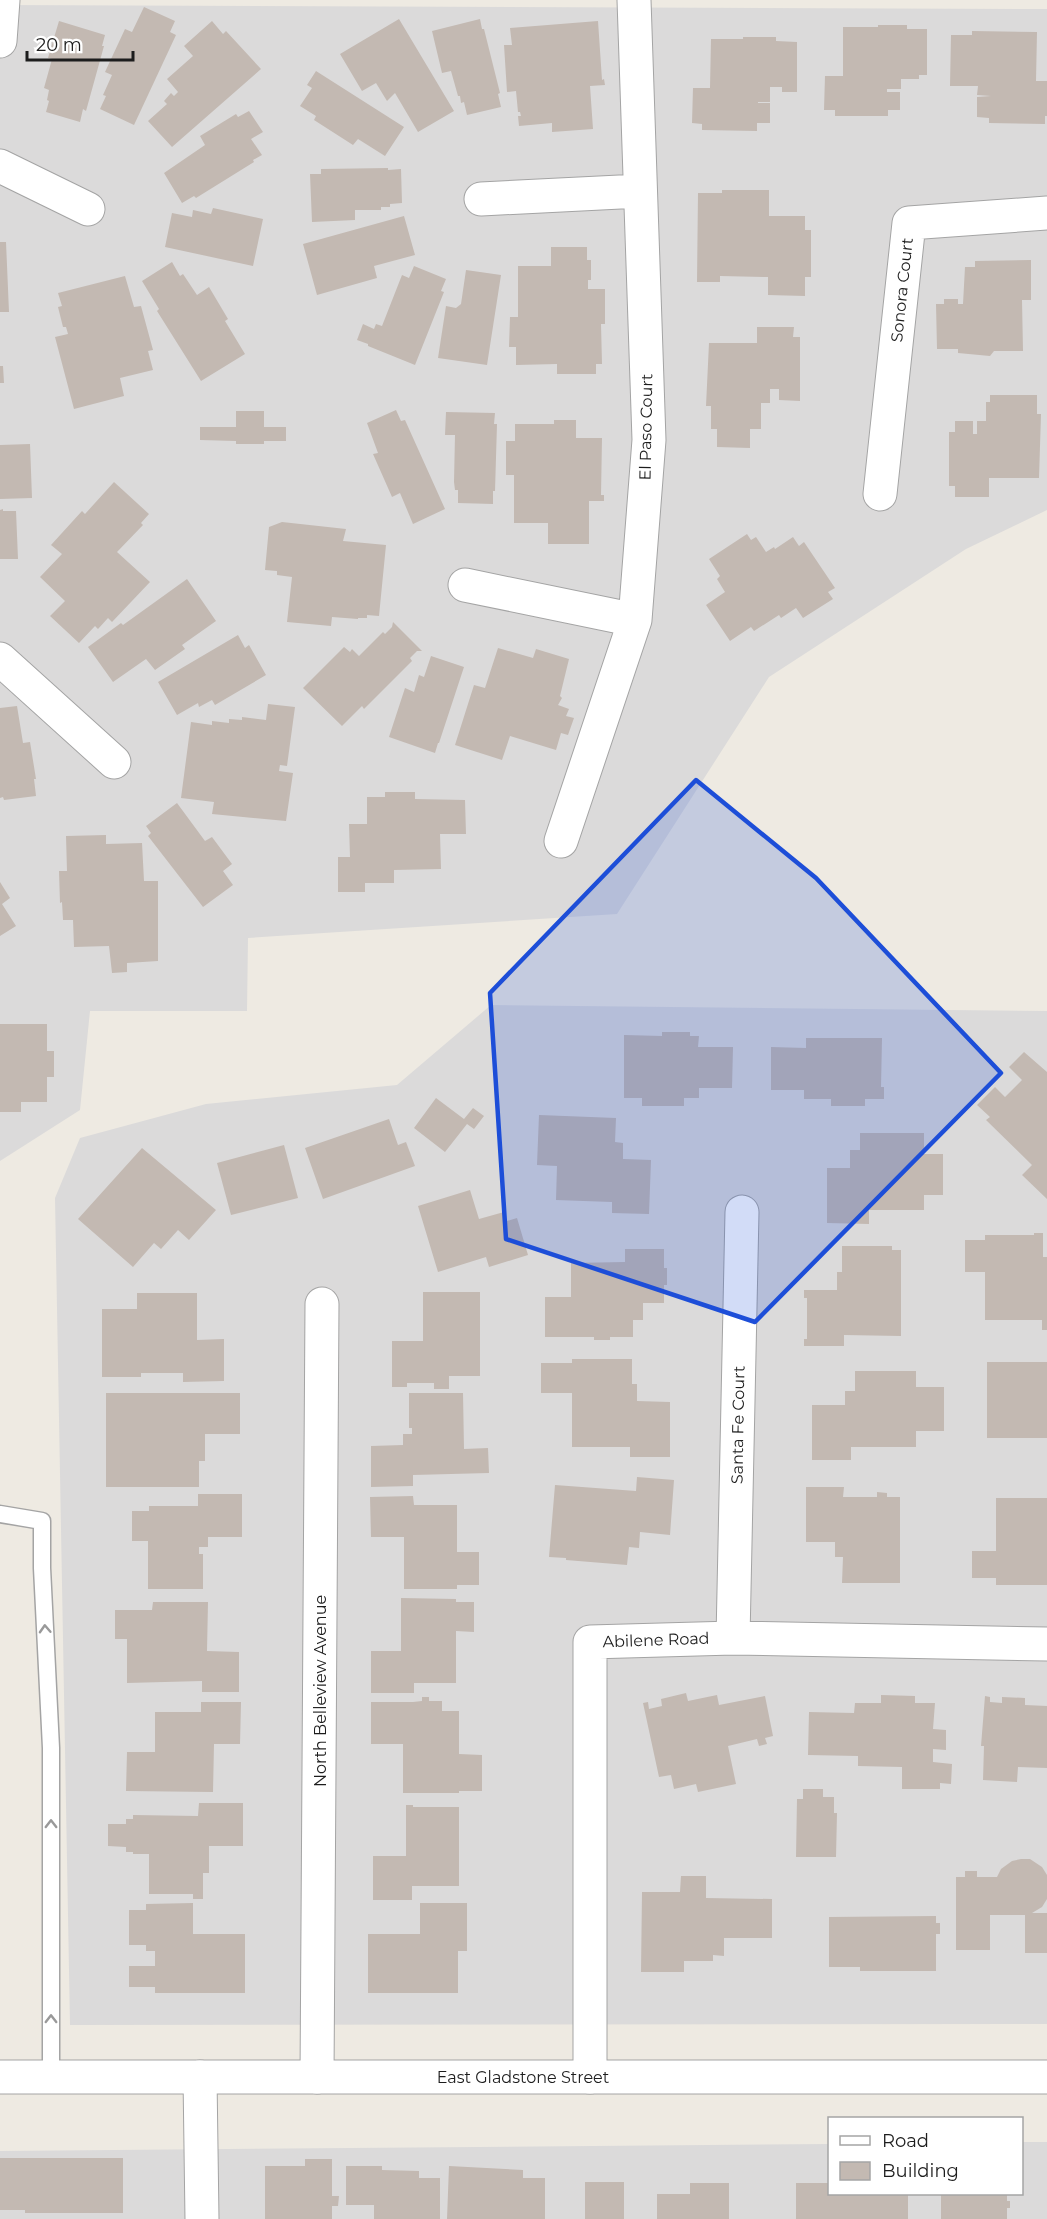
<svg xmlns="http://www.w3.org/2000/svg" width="1047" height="2219" viewBox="0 0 1047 2219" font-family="Montserrat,sans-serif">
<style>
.residential{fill:#dbdada}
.building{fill:#c3b9b2}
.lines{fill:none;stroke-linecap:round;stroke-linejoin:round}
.service-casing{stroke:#a4a4a4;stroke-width:19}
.minor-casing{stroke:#a4a4a4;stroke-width:35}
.tertiary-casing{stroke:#a4a4a4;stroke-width:35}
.service{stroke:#fff;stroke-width:16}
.minor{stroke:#fff;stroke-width:33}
.tertiary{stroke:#fff;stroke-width:33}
.oneway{stroke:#999}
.marked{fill:#1d4ed8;fill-opacity:0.2;stroke:#1d4ed8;stroke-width:4.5;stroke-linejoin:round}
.labels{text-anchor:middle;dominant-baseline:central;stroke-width:4.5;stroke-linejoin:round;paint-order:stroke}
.street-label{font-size:16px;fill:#1d1d1d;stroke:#fff}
</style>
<rect width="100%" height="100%" fill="#eeeae2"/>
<!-- residential -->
<path class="residential" d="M0,5l1047,4v501l-81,39 -197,128 -152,237 -369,24 -1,73h-157l-10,99 -80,51z
M491,1005l556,6v1013l-977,1 -15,-827 25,-60 126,-34 191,-19z
M1022,2142h25v77h-1047v-68l829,-7 1,50h192z"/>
<!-- building -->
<path class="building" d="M144,7l31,14 -5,11 6,3 -42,90 -34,-16 6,-13 -3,-1 9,-20 -7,-3 20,-43 7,3z
M399,19l55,92 -36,21 -23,-39 -8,8 -11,-18 -14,8 -22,-37z
M480,19l2,10h2l16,64 -2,1 3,13 -34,8 -3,-13 -3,1 -1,-7h-2l-7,-25 -9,2 -10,-42z
M59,21l46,14 -3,11h2l-18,65 -3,-2 -3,13 -34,-10 3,-11 -2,-1 2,-10 -5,-2 8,-29 -4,-1z
M212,21l11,13 3,-3 35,38 -89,78 -24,-26 19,-17 -3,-3 7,-8 3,3 4,-4 -11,-13 26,-23 -9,-10z
M598,21l4,59 2,-1 1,6 -15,1 3,43 -41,3v-9l-33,3 -1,-10h3l-1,-4h-2l-2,-21 -9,1 -3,-47h8l-2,-17z
M878,25h29v4h20v46h-8v4h-18v10h-14v3h13v18h-12v6h-53v-6h-11l1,-34h18v-49h35z
M972,31l65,1 -1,49h11v35h-2v8l-56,-1v-5l-12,-1v-20l14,-1 -14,-1 1,-9h-28l1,-51h21z
M743,37h33v4l21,1v50h-15v-5h-12v15h-12v1h12v20h-13v8l-55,-1v-6l-10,-1 1,-35h17l1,-49h32z
M316,71l88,56 -19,29 -27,-17 -5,6 -39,-25 2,-4 -16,-10 12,-18 -5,-3z
M249,111l14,21 -12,7 11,16 -9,5 1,2 -58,36 -2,-2 -12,7 -18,-30 41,-28 -5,-9 36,-22 2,3z
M388,168v2l13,-1 1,34 -12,1v3h-9v3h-26v10l-43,2 -2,-48h11v-5z
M722,190h47v26h36v14h6v47h-6v19l-37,-1v-18l-48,-1v6h-23l1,-89h24z
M213,208l50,11 -10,47 -88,-19 7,-34 20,4 1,-7 18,4z
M404,216l11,39 -41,11 3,12 -60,17 -14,-51z
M0,242h6l3,70h-9z
M551,247h36v13h4v20h-3v9h17v35h-4l1,40h-6v10h-39v-10l-41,1v-18h-7l1,-30h8v-51h33z
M1031,260v40h-9l1,51h-29l-4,5 -32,-3v-4h-21l-1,-45h8v-5h14v5h5l2,-37h10v-6z
M172,262l8,14 3,-2 14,21 12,-8 19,32 -3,2 20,33 -44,27 -44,-70 2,-2 -17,-28z
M414,266l32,13 -5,12 3,1 -29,73 -47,-19v-2l-11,-4 6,-16 11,5 2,-5 6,2 20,-51 7,3z
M466,270l35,5 -14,90 -49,-7 8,-52 10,2 5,-4z
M125,276l9,31 7,-1 12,44 -5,1 5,19 -33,8 4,18 -50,13 -19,-72 13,-3 -2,-7h-3l-5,-20 4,-1 -4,-13z
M757,327h37l-1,10h7v64l-21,-1v-11h-9v14h-9v26h-11v19l-33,-1v-18h-6v-23h-5l3,-63h48z
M0,366h3l1,17h-4z
M990,395h47v19h4l-2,64h-50v19h-34v-11h-6v-54h6v-11h18v13h4v-13h9v-19h4z
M396,410l5,11 4,-1 40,89 -32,15 -13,-31 -8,4 -19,-43 5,-1 -11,-30z
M236,411h28v16h22v14h-22v3h-28v-3l-36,-1v-13h36z
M446,412l49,1 -1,11h3l-2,67h-2v13l-35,-1v-13h-3l-1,-8 1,-47h-10z
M554,420h22v18h26l-1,57h3v6h-15v43h-41v-21h-34v-48h-8v-34h9v-17h39z
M30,444l2,54 -32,1v-54z
M114,482l35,32 -8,9 2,2 -26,27 33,30 -38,40 -4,-4 -10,11 -3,-3 -16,17 -29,-27 15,-15 -25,-24 22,-23 -11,-9 31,-34 3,3z
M3,509v2h13l2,48h-18v-49z
M282,522l64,7 -3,12 43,4 -7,71 -12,-1v3h-9v1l-26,-2 -1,9 -44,-4 5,-45 -15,-2v-4l-12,-1 4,-43z
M747,534l4,6 5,-3 10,15 8,-5 1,2 18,-12 6,9 5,-4 31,46 -7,4 5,7 -30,19 -7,-10 -15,10 -2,-3 -25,16 -3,-4 -21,14 -24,-36 19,-13 -8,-13 3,-3 -11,-17z
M187,579l29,42 -34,24 3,4 -30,21 -9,-11 -33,23 -25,-35 33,-24 2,2z
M393,622l29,29h-5l-7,7 2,3 -48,48 -2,-3 -20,20 -39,-38 41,-41 6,5 2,-3 7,7 24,-24 2,2 7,-7z
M238,635l7,13 4,-3 17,30 -51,30 -3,-5 -13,7 -1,-4 -21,12 -19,-33z
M498,648l35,10 3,-9 33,10 -9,37 2,2 -4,7 11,4 -3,7 8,2 -6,17 -7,-2 -5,17 -46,-14 -8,24 -47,-15 19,-60 11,3z
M431,656l33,11 -25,76h-1l-3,10 -46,-16 16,-49 9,4 5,-17 5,2z
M268,704l27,3 -8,59 -7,-1 -1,6 14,2 -7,48 -74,-7 2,-12 -33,-4 10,-76 21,3v-4l17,2v-4l13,1v-3l24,3z
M17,706l6,37 7,-1 6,37h-2l2,17 -32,4 -1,-3 -3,1v-90z
M385,792h30v7l50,1 1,34h-26l1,35 -47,1v13h-29v9h-27v-35h12l-1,-33h18v-27h18z
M177,803l28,38 7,-4 20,27 -9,7 10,14 -30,22 -55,-71 3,-3 -5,-7z
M106,835v9l36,-1 2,38h14v80l-31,2v9l-15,1 -3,-27 -35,1 -1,-27h-10l-1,-18 -2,1 -1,-32h8l-1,-35z
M0,882l10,16 -8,6 14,22 -16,10z
M0,1024h47v27h7v26h-7v25h-26v10h-21z
M662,1032h28v4h9l-1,11h35l-1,41h-33v10h-15v8h-42v-8h-18v-63l38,1z
M806,1038h76l-1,49h3v12h-19v7h-34v-7h-27v-9h-33v-43l35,1z
M1024,1052l23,20v127l-25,-24 10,-10 -46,-45 4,-3 -13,-12 18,-18 10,10 17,-17 -13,-13z
M436,1098l28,21 9,-11 11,8 -10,13 -7,-5 -22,28 -31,-24z
M539,1115l77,3 -1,24 8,1v16l28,1 -2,54 -37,-1v-11l-56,-2 1,-34 -20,-1z
M389,1119l9,26 8,-3 9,24 -92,33 -18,-51z
M860,1133h64v21h19v41h-19v15h-55v14l-42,-1v-55h23v-18h10z
M284,1145l14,53 -67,17 -14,-52z
M142,1148l74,62 -27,30 -11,-10 -17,19 -7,-6 -21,24 -55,-48z
M470,1190l9,29 25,-7 3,9 10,-3 11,37 -39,12 -3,-10 -48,15 -20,-66z
M1034,1233h9v24h4v73h-5v-10h-57v-48h-20v-32h20v-5h49z
M842,1246h50v4h9v86l-57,-1v11h-40v-7h3v-41h-3v-8h33v-18h5z
M625,1249h39v19h3v17h-3v18h-21v17h-10v17h-23v3h-16v-3h-49v-40h26v-34l54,-1z
M423,1292h57v84h-31v13h-15v-6h-27v4h-15v-46h31z
M137,1293h60v47l27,-1v42l-41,1v-9h-42v4h-39v-68h35z
M572,1359h60v25h5v17l33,1v55h-40v-10h-58v-54h-31v-30h31z
M987,1362h60v76h-60z
M855,1371h61v16h28v44h-28v16h-65v13h-39v-55h33v-14h10z
M106,1393h134v41h-35v27h-6v26h-93z
M409,1393h54l1,56 24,-1 1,25 -76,2v11l-42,1v-41l32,-1v-11h9v-6h-3z
M637,1477l37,3 -4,55 -30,-3 -1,16 -10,-1 -2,18 -61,-5v-2l-17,-1 6,-72 81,6z
M806,1487h38l-1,10h34v-5l10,1v4h13v86h-58l1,-26h-8v-15h-29z
M198,1494h44v43h-34v10h-9v7h4v35h-55v-48h-16v-30h17v-5h49z
M413,1496l1,9h43v47h22v33h-22v4h-53v-52h-33l-1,-40z
M996,1498h51v87h-51v-7h-24v-27h24z
M401,1598l55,1v3h18v30l-18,-1v52h-42v10h-43v-42h30z
M153,1602h55l-1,49 32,1v40h-37v-11l-75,2v-44h-12v-29h37z
M686,1693l2,8 29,-6 2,10 46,-9 8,40 -8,2 2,6 -8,2 -2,-7 -29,7 8,38 -38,8 -2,-8 -22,5 -3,-14 -12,2 -16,-74 5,-1 1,7 13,-3 -1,-7z
M881,1695l34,1v7h20l-2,26 13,1v20l-13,-1v13l19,2 -1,20 -11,-1v6h-38v-22l-44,-1v-10l-50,-1 1,-43 45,1 1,-10h26z
M985,1696l5,1v5l12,1v-6l23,1v7l22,1v62l-29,-1 -1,15 -34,-2 1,-34h-3z
M422,1697h7v4h13v10h17v43l23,1v36h-23v2h-56v-49h-32v-42h42l9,-1z
M201,1702h40l-1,42h-26l-1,48 -87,-1 1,-39h28v-40h46z
M803,1789h20v8h11v16h3l-1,44h-40l1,-58h6z
M199,1803h44v43h-34v27h-6v26h-10v-5h-44v-40h-16v-2h-7v-5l-18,-1v-22h18v-5h7v-4l65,1z
M406,1805h7v2h46v79h-47v14h-39v-44h33z
M1021,1859h9l12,8 5,8v24l-5,8 -10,6h15v40h-22v-38h-35v35h-34v-73h9v-6h12v6h20l4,-8 11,-8z
M681,1876h25v22l66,1v39h-48v18l-11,-1v6h-29v11h-43l1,-80h38z
M193,1903v31h52v59h-90v-6h-26v-21h26v-15h-9v-6h-17v-35h17v-6z
M420,1903h47v48h-9v42h-90v-59h52z
M936,1916v7h4v11h-4v37h-76v-4h-31v-50z
M0,2158h123v55h-98v-3h-25z
M305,2159h27v37h7l-1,10h-6v13h-67v-53h40z
M346,2166h36v4l37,1v7h21v41h-66v-14h-28z
M449,2166l74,4v8h22v41h-98z
M585,2182h39v37h-39z
M690,2183h39v36h-72v-25h33z
M796,2183h34v11h78v25h-112z
M941,2194h66v7h3v7h-3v11h-66z"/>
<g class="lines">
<!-- service casing -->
<g class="service-casing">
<path id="service" d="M0,1514l42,7v47l9,180v329"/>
</g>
<!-- minor casing -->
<g class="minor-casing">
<path id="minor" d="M0,41l3,-41
M0,166l88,43
M481,199l159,-8
M880,494l29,-271 138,-10
M465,585l170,35
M0,659l114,103
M561,841l74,-221 14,-180 -15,-440
M733,1638l9,-426
M200,2077l2,142
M317,2077l5,-773
M590,2077v-435l143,-4 314,6"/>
</g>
<!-- tertiary casing -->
<g class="tertiary-casing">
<path id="tertiary" d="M0,2077h1047"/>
</g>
<!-- service -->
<use href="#service" class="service"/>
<!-- minor -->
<use href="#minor" class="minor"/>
<!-- tertiary -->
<use href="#tertiary" class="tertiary"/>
</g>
<!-- one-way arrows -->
<defs><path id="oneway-chevron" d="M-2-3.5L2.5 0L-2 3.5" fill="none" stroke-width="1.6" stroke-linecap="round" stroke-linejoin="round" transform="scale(1.5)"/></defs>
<g class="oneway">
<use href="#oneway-chevron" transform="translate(45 1629) rotate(-93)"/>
<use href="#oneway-chevron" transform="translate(51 1824) rotate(-90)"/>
<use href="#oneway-chevron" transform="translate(51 2019) rotate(-90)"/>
</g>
<!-- marked area -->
<path class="marked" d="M696,780l120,98 185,195 -246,249 -249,-83 -16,-246z"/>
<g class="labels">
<!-- street labels -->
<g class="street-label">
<text transform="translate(902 290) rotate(-84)">Sonora Court</text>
<text transform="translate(646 427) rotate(-89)">El Paso Court</text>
<text transform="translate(738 1425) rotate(-89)">Santa Fe Court</text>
<text transform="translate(656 1640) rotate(-2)">Abilene Road</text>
<text transform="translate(320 1691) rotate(-90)">North Belleview Avenue</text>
<text x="523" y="2077">East Gladstone Street</text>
</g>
</g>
<!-- legend -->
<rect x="828" y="2117" width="195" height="78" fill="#ffffff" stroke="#a5a5a5" stroke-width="1.5"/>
<rect x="840" y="2136" width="30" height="9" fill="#ffffff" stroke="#a5a5a5" stroke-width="1.5"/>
<text x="882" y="2147" font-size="18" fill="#1d1d1d">Road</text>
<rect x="840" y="2162" width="30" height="18" fill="#c3b9b2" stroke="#a5a5a5" stroke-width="1.5"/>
<text x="882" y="2177" font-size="18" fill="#1d1d1d">Building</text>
<!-- scale -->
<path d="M27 51v9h106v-9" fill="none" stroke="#1d1d1d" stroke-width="3"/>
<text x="36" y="51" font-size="18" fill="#1d1d1d" stroke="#ffffff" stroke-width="4.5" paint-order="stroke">20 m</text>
</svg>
